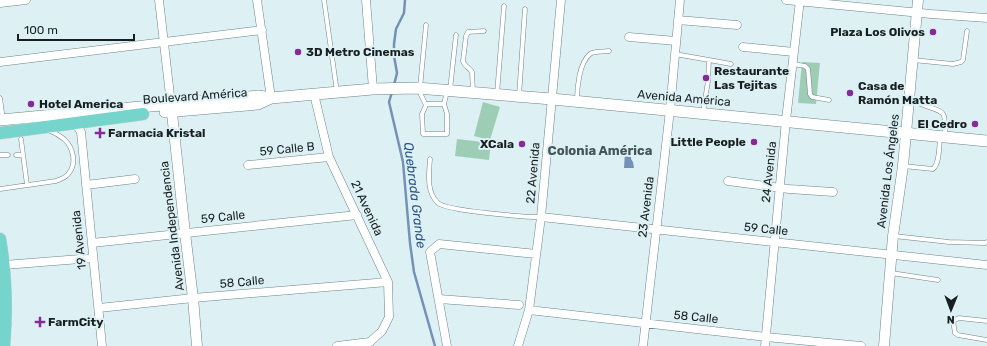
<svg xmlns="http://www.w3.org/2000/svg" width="987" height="346" viewBox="0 0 987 346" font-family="Rubik,sans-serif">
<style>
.green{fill:#9ecdb6}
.water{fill:#7492b8}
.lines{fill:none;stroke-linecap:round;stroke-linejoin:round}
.stream{stroke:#7492b8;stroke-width:2.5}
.service-casing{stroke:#708286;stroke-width:5}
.minor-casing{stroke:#708286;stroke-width:9}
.tertiary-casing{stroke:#708286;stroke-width:11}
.secondary-casing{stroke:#708286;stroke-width:12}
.primary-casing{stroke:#cccece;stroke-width:13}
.service{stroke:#fff;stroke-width:4}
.minor{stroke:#fff;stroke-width:8}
.tertiary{stroke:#fff;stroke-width:10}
.secondary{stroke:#fff;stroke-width:11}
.primary{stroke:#75d4cc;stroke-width:12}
.poi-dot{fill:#872a95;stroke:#ddf1f4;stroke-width:1.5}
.labels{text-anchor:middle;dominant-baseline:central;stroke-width:4;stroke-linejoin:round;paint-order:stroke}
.poi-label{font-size:12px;font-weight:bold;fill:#181f21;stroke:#ddf1f4;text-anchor:start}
.street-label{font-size:12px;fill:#181f21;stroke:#ddf1f4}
.neighbourhood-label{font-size:13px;font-weight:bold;fill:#435558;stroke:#ddf1f4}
.water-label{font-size:13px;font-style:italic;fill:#2a5487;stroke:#ddf1f4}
</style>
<rect width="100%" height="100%" fill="#ddf1f4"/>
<!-- green -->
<path class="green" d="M802,62l18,1 -4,41 -18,-1z
M483,102l17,5 -10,33 -16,-4z
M457,139l34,4 -2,17 -34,-4z"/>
<!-- water -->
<path class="water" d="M625,152h6v7l2,3 1,6h-10z"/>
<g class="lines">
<!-- stream -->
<path class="stream" d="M394,85l3,-12 -3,-17v-12l2,-15 8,-16 1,-13
M392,92l-3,10 14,60 7,81 4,29 21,74"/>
<!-- service casing -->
<g class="service-casing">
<path id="service" d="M324,0l13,92
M426,25l-6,63 1,7 5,10 -4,9 1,20h24v-20l-3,-10
M675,54l34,6 -1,21 -5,32
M709,60l22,4
M913,60l40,4 8,-2 2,-2 4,-29
M793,64l12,2 3,3 2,25 2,3 17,3
M450,90l6,-55
M473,92l-1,-20c-2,-4 -8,-6 -9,-11l3,-25 2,-4 16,-1
M497,94l7,-88
M519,96l6,-87
M0,98l3,22
M577,101c0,-13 2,-38 13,-47 4,-3 13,-2 19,-3
M426,104h18l3,-13
M920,104c24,9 26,3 25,32
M21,139l6,46
M0,155h8
M16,155h7
M430,159c-1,14 -4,33 8,44 9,8 87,14 103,14
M903,166l30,3c7,-6 6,-23 7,-32
M0,189l56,-8c4,-2 10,-3 13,-8 8,-10 4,-26 -5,-34 -5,-4 -11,-7 -16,-9
M894,236l55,6 36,1 2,-1
M891,273l47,7
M987,321l-28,-3 -6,3 2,12 3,2 29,5"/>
</g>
<!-- minor casing -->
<g class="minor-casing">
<path id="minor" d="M159,0l12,104
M257,0l14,98
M366,0l7,89
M786,0l145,14 56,4
M0,3l26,-3
M678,20l59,5
M629,37l47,4
M743,47l51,5
M0,62l262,-32
M314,94l15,63 59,125 1,35 -7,14 -12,11 -33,4
M75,123l6,9 21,214
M248,165l81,-8
M728,181l61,8 44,3
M86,185l49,-6
M541,217l446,48
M92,243l265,-28
M4,265l89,-7
M439,299l80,6
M99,308l94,-10 195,-16
M529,310l237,27 95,9
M447,346l-17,-94 9,-8 97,10
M518,346l11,-36 12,-93 20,-217
M643,346l27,-236 10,-110
M765,346l21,-226 14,-120"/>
</g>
<!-- tertiary casing -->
<g class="tertiary-casing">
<path id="tertiary" d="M171,104l14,129 8,65 4,48
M884,346l9,-110 10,-70 15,-166"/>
</g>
<!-- secondary casing -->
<g class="secondary-casing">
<path id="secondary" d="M165,112l93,-8 13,-6
M0,120l258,-24 13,2 102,-9 44,-1 135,11 435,42"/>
</g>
<!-- primary casing -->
<g class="primary-casing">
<path id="primary" d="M0,133l143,-19
M0,239c6,35 7,71 4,107"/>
</g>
<!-- service -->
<use href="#service" class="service"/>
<!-- minor -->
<use href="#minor" class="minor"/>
<!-- tertiary -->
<use href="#tertiary" class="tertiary"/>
<!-- secondary -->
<use href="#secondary" class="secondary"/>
<!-- primary -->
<use href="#primary" class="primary"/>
</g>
<!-- markers -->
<g class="poi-dot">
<circle cx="933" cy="32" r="4"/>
<circle cx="298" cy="52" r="4"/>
<circle cx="706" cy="78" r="4"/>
<circle cx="850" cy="93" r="4"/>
<circle cx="31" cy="104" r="4"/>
<circle cx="975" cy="124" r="4"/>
<path d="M98 127h4v4h4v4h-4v4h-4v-4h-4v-4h4z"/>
<circle cx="754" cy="142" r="4"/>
<circle cx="522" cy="144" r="4"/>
<path d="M38 316h4v4h4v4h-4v4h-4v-4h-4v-4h4z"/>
</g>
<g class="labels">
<!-- poi labels -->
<g class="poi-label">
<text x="925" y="32" text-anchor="end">Plaza Los Olivos</text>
<text x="306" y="52">3D Metro Cinemas</text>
<text x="714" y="71">Restaurante<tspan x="714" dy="14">Las Tejitas</tspan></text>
<text x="858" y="86">Casa de<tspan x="858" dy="14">Ramón Matta</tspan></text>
<text x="39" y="104">Hotel America</text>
<text x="967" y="124" text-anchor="end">El Cedro</text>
<text x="108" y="133">Farmacia Kristal</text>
<text x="746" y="142" text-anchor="end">Little People</text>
<text x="514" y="144" text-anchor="end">XCala</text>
<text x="48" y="322">FarmCity</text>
</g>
<!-- street labels -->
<g class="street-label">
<text transform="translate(195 96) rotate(-4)">Boulevard América</text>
<text transform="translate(684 98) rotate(5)">Avenida América</text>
<text transform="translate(287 149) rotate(-6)">59 Calle B</text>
<text transform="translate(888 171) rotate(-83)">Avenida Los Ángeles</text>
<text transform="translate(769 172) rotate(-84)">24 Avenida</text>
<text transform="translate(533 173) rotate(-85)">22 Avenida</text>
<text transform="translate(646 207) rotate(-83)">23 Avenida</text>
<text transform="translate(367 208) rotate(65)">21 Avenida</text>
<text transform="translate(223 217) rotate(-6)">59 Calle</text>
<text transform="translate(172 226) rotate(-97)">Avenida Independencia</text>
<text transform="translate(766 229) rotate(6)">59 Calle</text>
<text transform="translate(79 240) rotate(-96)">19 Avenida</text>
<text transform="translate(242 282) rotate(-5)">58 Calle</text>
<text transform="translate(696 317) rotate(6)">58 Calle</text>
</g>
<!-- neighbourhood labels -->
<g class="neighbourhood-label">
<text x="600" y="150">Colonia América</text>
</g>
<!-- water labels -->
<g class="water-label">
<text transform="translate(415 195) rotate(83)">Quebrada Grande</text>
</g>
</g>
<!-- north arrow -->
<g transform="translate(951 310) rotate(181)" stroke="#ddf1f4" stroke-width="3" paint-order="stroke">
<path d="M0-3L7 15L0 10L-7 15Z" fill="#181f21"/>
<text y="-6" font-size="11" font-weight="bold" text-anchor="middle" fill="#181f21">N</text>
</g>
<!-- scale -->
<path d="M18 34v6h116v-6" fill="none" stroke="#181f21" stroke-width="2"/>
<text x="24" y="34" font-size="12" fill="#181f21" stroke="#ddf1f4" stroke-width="3" paint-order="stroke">100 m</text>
</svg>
